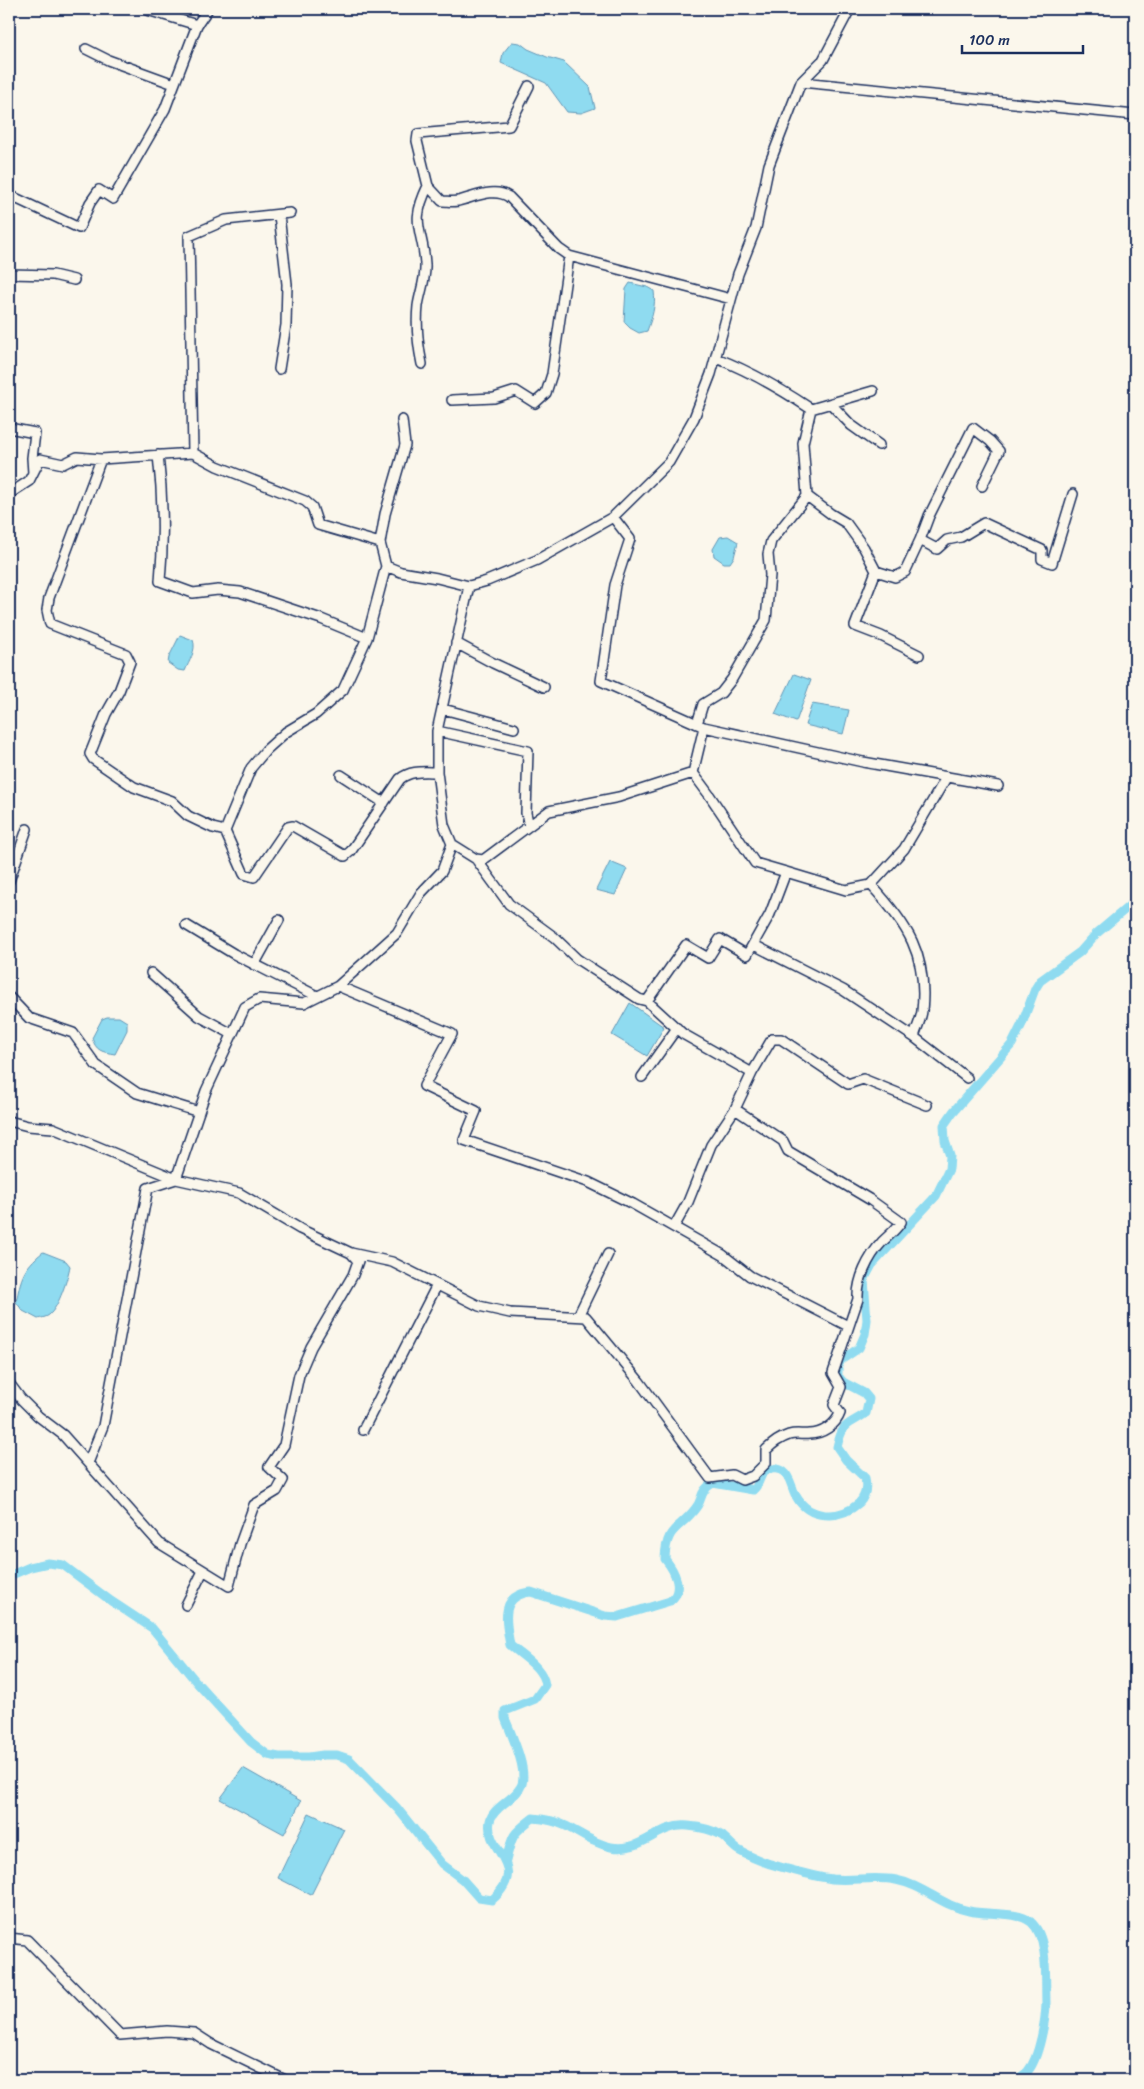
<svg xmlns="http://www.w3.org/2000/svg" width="1144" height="2089" viewBox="0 0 1144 2089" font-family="Sriracha,sans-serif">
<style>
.water{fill:#8fdbf0;stroke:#6196b6}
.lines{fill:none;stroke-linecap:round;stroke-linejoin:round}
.canal{stroke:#8fdbf0;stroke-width:9}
.minor-casing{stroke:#1b2f5e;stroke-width:12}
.minor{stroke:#fbf7ec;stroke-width:9}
</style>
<rect width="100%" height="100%" fill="#fbf7ec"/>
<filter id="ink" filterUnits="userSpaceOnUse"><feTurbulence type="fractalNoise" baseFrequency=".02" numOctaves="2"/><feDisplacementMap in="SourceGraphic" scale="10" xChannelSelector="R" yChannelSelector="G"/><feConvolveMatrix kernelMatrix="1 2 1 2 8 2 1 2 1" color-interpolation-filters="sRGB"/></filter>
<g filter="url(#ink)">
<!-- water -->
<path class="water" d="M512,42l8,1 8,6 19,8 17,5 26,25 5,21 -14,5 -14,-1 -21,-29 -45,-20 2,-10z
M630,283l17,4 7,4c2,15 -2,26 -7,40l-8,2 -9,-5 -6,-6 2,-33z
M728,536l10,6 -4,15 -4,6h-6l-10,-7 -1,-7 7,-12z
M180,635l13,5c4,10 -4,21 -8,31l-7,-1 -10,-7 1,-6z
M794,674l17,6 -15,42 -21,-8z
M812,704l37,6 -6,24 -38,-9z
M610,862l17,7 -12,26 -19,-5z
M630,1003l34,24 -17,29 -35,-21z
M107,1017h12l8,5v8l-12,24c-13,-2 -19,-3 -23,-16l10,-19z
M43,1252l23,9 4,5c-2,11 -11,41 -21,49 -2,2 -8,3 -11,4l-15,-8 -7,-9c5,-24 7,-34 27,-50z
M243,1768l58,33 -17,33 -64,-35z
M309,1813l35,16 -33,66 -33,-17z"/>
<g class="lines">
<!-- canal -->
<path class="canal" d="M9,1576l21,-9 18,-4 15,2 48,36 41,27 46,56 53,58 17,13 11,2h30l14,-2h14l12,4 48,49 45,56 21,16 16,18 13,2c39,-35 -8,-49 -2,-79 2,-9 11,-15 17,-20 6,-5 12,-9 15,-17 5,-17 -11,-50 -17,-66v-7l30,-12 10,-14c-2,-18 -22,-28 -35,-40 -4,-23 -11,-50 21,-53l74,24 12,1 53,-16c15,-11 4,-31 -5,-42 1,-33 14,-29 30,-50 9,-10 3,-17 18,-26l40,7c7,-5 6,-14 12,-20 6,-1 13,-3 19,2 6,4 8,17 12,24 13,24 44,24 63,7 7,-7 8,-15 6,-25l-19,-18 -9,-13c6,-26 10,-20 29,-34l3,-14 -5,-6 -21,-11 -5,-6v-10l3,-6 18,-12 6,-14 2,-14 -3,-40 8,-15 64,-69 13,-27 1,-13 -5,-15 -1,-16 9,-13 59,-68 10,-20 13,-35 5,-8 40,-29 16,-18 39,-33
M506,1861c6,-26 6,-27 27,-43 12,1 23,3 33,8 15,8 29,18 45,21 32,6 47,-24 77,-21 11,1 23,3 33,9 6,4 11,11 17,15 14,8 30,14 46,18 15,4 32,9 48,11 21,2 43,-3 64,1 27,5 46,26 73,31 17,4 49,0 62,11 18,16 14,58 15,80 0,17 -7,56 -18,69 -3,4 -8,6 -12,9"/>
<!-- minor casing -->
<g class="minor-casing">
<path id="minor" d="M144,9l53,16
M86,49l22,11 66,24
M801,82l334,33
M529,86l-20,40 -91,8 -1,7 11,45 14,15c5,0 11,1 16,0 17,-4 36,-14 51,-4l50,52 10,7 162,43
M9,195l70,33 11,-25 9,-13 14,9 52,-90 32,-84 11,-16
M279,215l8,69 -1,41 -7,44
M9,274l44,1 21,5
M716,358c34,13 65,31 95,51l62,-18
M422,364c-4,-19 -6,-39 -4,-58 2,-14 8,-27 7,-42 -2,-36 -16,-39 3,-78
M452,400l42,-2 22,-7 19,12 11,-10 6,-19 17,-118
M831,404l20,21 28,20
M9,428l26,5 -3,25 1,15
M193,453l-4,-217 37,-16 64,-7
M158,455c5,42 6,83 2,126l33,12 25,-3 22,2 81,27 46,19
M101,459l-52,139 -2,12 3,14 76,30 4,8 -11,29 -13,23 -16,40 3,5 41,28 38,14 16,15 25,12 12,3 19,43 10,3 34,-50 5,-1 52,30 6,-5 49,-72c11,-9 24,-7 37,-7
M9,494l20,-13 11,-22 23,5 14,-7 24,2 92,-6 24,13 88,35 7,6 6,18 62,18 6,23 15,6 36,6 32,8
M807,496l24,18 15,9 18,25 12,23 -21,55 26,10 38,19
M613,517l17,22 -15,46 -14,96 103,46 159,35 135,24
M920,540l9,-24 44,-88 17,13 9,10 -17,35
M380,543l5,-29 20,-69 -3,-25
M876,571l19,6 10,-5 15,-32 17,9 10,-9 14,-3 23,-14 58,27v9l10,4 21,-69
M456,643l37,20 51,24
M443,709l71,19
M697,724l6,-20 18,-11 11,-14 34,-59 4,-45 -2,-21 3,-13 36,-45 -4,-53 8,-34
M437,731l91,20 -2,62 3,13
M693,773l17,23 45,67 31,9
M341,775l43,28
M225,831l26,-63 15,-18 20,-18 30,-18 27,-24 24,-52 19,-72
M452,844l24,15 7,1 66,-49 70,-14 74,-24 11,-46
M9,881l18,-52
M871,885c36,39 57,70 51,126 -1,9 -6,18 -8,26
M186,925l48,29 83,42
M754,945l89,45 71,47 53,41
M254,965l25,-45
M151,973l48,43 33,18
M338,986l114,48 -28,52 52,25 -12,29 124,42 45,22 90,51 27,21 98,50
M9,997l20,21 44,15 23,32 41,28 62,19
M647,1001l39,-56 22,13 12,-19 27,16 23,-41 16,-42 60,18 25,-5 33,-36 42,-71
M752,1073l20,-34h9l67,45 15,-5 64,26
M642,1077l35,-49
M9,1121l19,5 25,2 123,51 30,-88 39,-84 14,-8 45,4 34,-17 59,-53 24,-40 21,-22 10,-27 -8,-19 -7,-53v-41l32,-145 18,-5 50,-21 76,-43 56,-55 25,-44 17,-44 27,-100 18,-46 13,-63 32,-83 22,-22 27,-51
M674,1227l14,-25 23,-57 24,-36
M578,1316l30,-62
M9,1383l12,16 17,17 25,19 96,108 70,43 11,-42 14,-39 23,-14 6,-11 -14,-13 15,-22 15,-70 12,-28 42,-72 5,-14 -7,-8
M363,1430l74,-145
M88,1463l15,-37 45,-238 28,-9 63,14 61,36 51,24 41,9 87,44 31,7 76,4 53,64 71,97 22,-3 10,5 11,-4 13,-13v-13c7,-7 14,-12 23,-15 7,-2 14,0 20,-1 13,0 27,-9 31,-21l-6,-8 7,-18 -8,-14 25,-74c-1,-19 10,-42 24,-57 7,-7 13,-11 19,-20l-32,-23 -81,-48 -5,-10 -48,-32 17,-36 -69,-39 -36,-33 -8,-2 -62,-40 -23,-22 -45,-33 -33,-45
M186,1605l17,-34
M9,1938l18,2 93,95 47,-4 27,2 17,11 74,36"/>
</g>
<!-- minor -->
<use href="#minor" class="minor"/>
</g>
</g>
<!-- margin -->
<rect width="1144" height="2089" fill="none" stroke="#fbf7ec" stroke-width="30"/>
<rect x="15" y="15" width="1114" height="2059" fill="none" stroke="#1b2f5e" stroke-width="2" filter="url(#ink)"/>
<!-- scale -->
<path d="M962 45v8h121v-8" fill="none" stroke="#1b2f5e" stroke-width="2.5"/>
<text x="969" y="45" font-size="15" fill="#1b2f5e" stroke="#fbf7ec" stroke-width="4" paint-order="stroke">100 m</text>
</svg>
